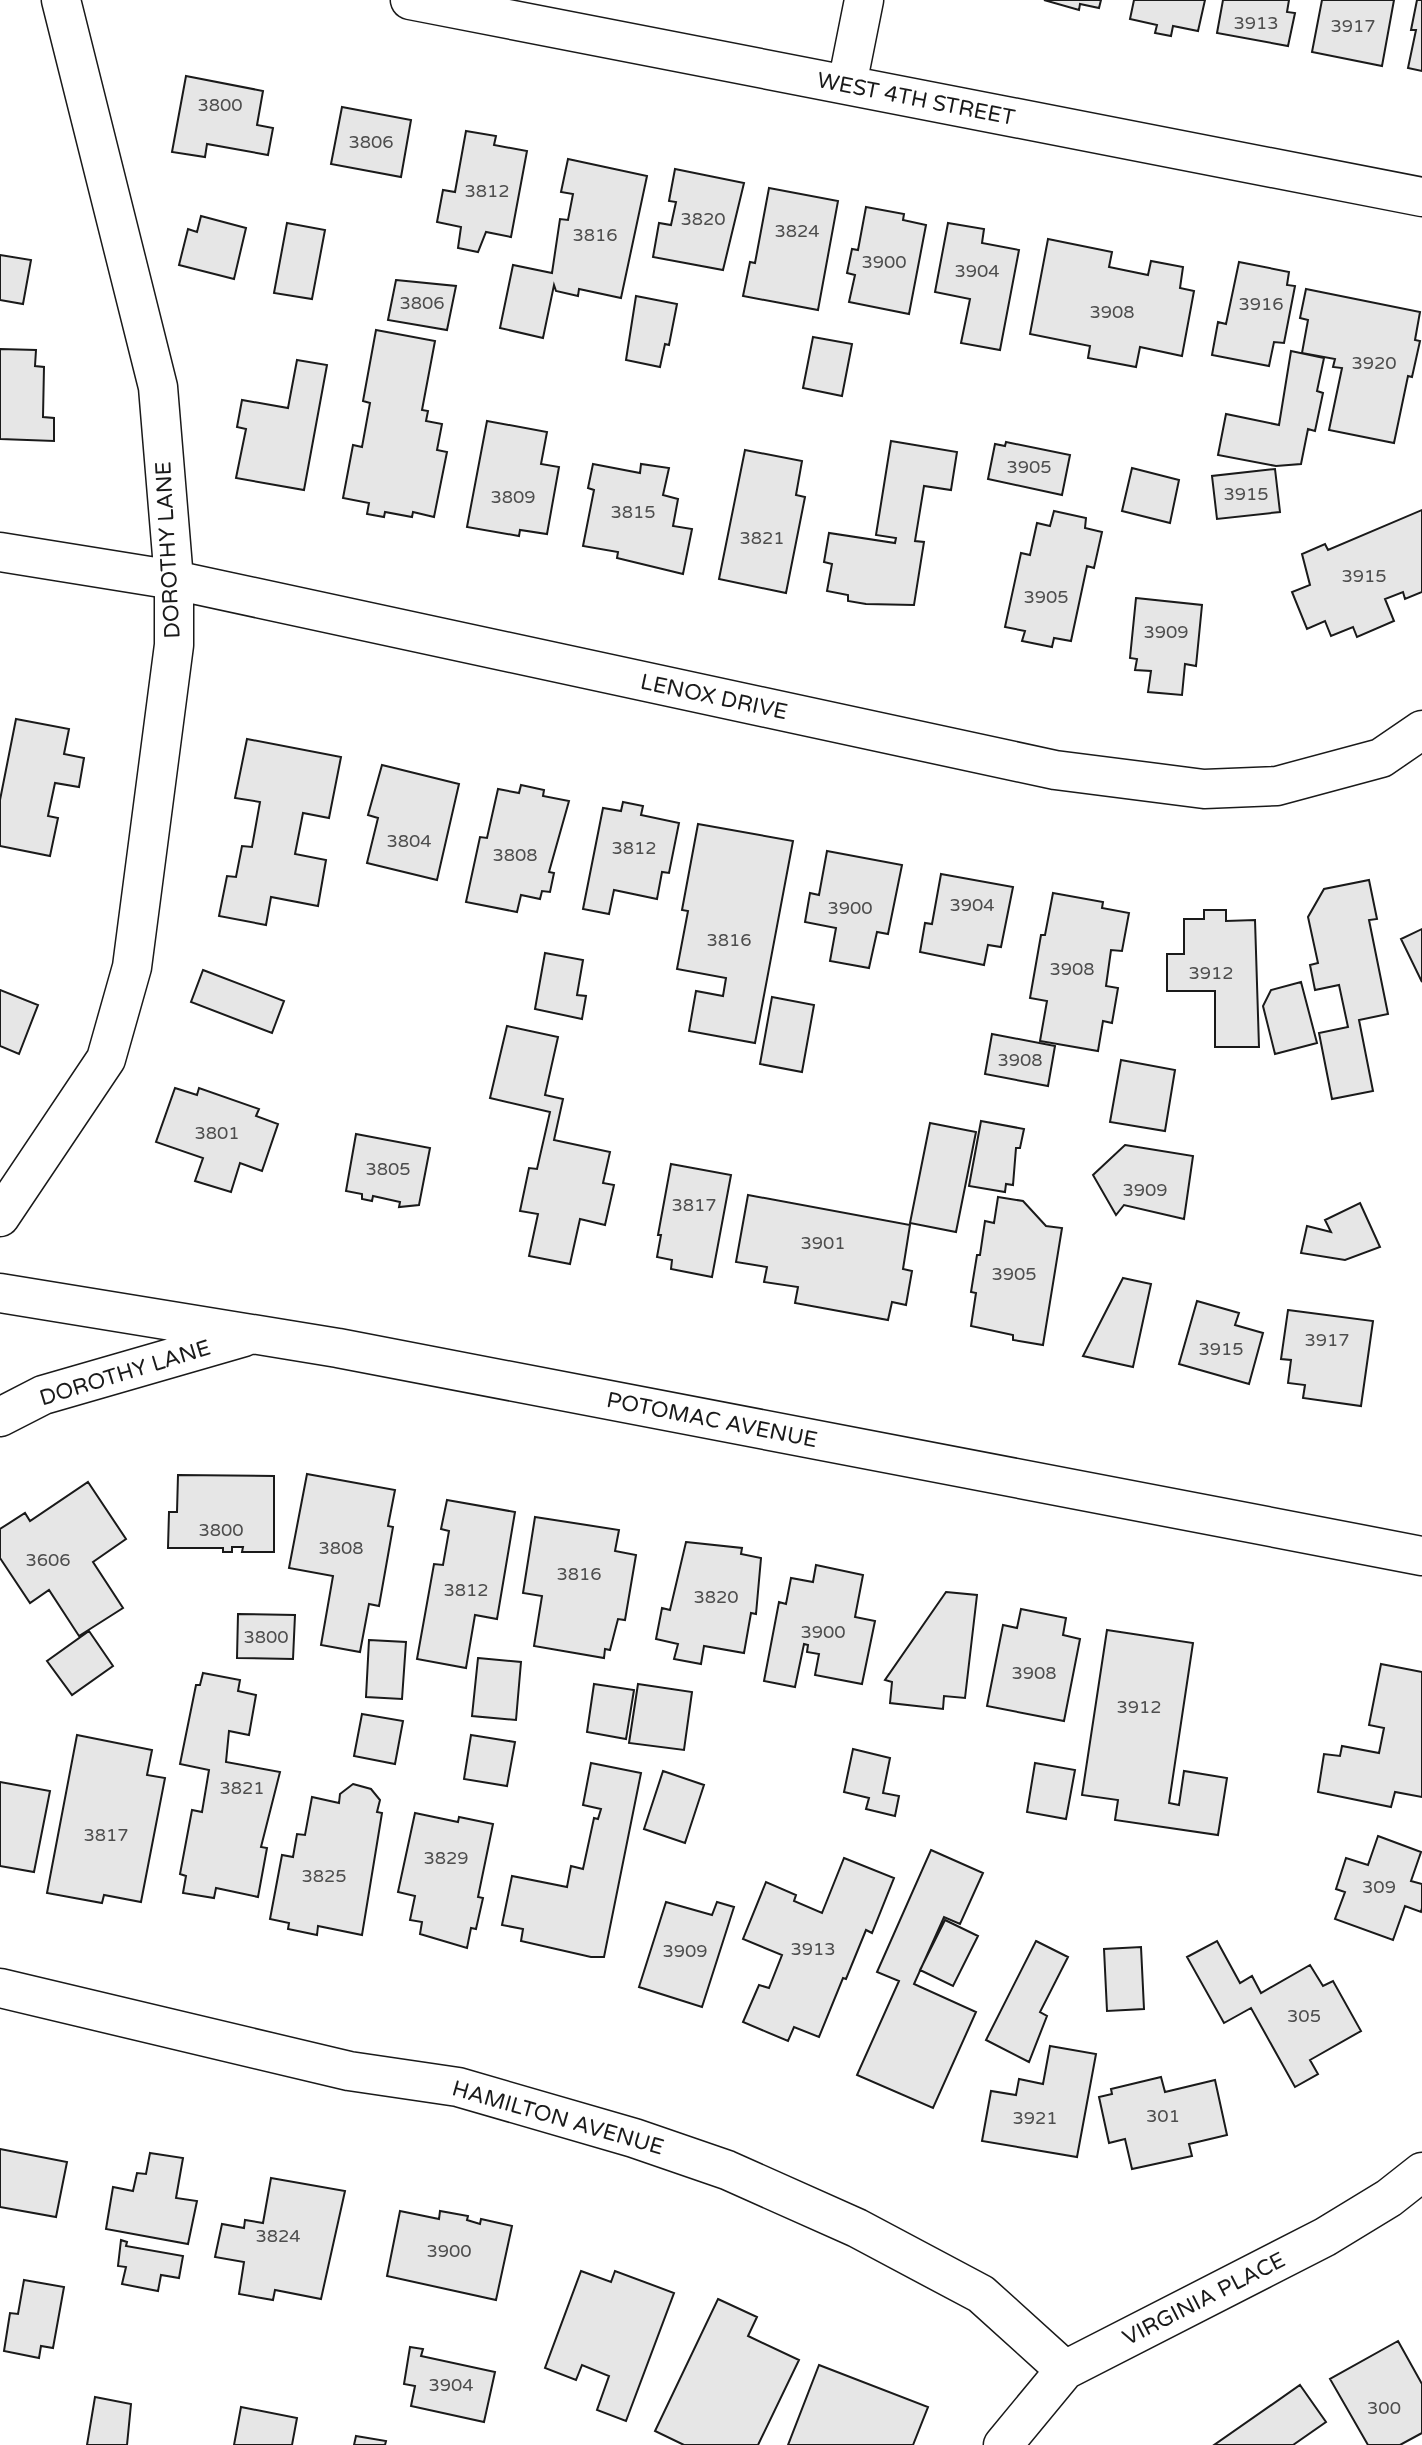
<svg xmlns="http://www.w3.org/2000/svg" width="1422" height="2445" viewBox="0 0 1422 2445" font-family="'Varela Round',sans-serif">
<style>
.building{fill:#e6e6e6;stroke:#1a1a1a;stroke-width:2}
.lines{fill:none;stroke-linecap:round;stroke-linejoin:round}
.street-casing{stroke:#1a1a1a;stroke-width:41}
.street{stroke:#fff;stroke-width:38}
.labels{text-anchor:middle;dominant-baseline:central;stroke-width:6;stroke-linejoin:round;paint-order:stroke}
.number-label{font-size:18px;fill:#4d4d4d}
.street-label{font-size:22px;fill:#1a1a1a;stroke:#fff}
</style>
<rect width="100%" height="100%" fill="#fff"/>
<!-- building -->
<path class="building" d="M1044,0h57l-2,8 -19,-4 -1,6z
M1134,0h71l-7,31 -25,-5 -2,10 -16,-3 2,-8 -27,-6z
M1223,0h66l-2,12 8,1 -7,33 -71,-13z
M1322,0h72l-12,66 -70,-14z
M1417,0h5v71l-14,-3 8,-38h-5z
M186,76l77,15 -6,34 16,3 -5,27 -61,-11 -2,13 -33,-5z
M342,107l69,13 -10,57 -70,-13z
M466,131l30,5 -2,9 33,6 -16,86 -25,-5 -8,20 -20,-4 3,-21 -24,-5 6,-32 12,2z
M568,159l79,17 -26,122 -42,-9 -1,7 -22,-5 -2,-6 -11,53 -43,-10 13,-63 39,8 8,-54 8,1 5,-26 -12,-2z
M675,169l69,14 -21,87 -70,-13 6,-34 12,2 5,-23 -7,-1z
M769,188l69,13 -20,109 -75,-14 7,-34 5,1z
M866,207l38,7 -1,6 23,5 -17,89 -60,-12 6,-27 -8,-2 5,-24 6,1z
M201,216l45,12 -12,51 -55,-14 9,-36 9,3z
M287,223l38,7 -13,69 -38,-6z
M948,223l36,6 -2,14 37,7 -19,100 -39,-7 9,-44 -35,-7z
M1048,239l64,13 -3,15 39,8 3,-14 32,6 -3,21 14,3 -12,65 -42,-9 -4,20 -48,-9 2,-12 -60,-12z
M0,255l31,5 -8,44 -23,-4z
M1239,262l50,10 -2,13 8,1 -11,57 -10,-1 -5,24 -57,-11 6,-33 8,2z
M396,280l60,6 -9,44 -59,-10z
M1306,289l114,23 -5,28 5,1 -8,36 -4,-1 -14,67 -65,-13 13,-62 -9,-1 2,-8 -33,-6 6,-33 -8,-2z
M636,296l41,8 -8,41 -4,-1 -5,23 -34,-7z
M376,330l59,11 -13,69 6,1 -2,10 16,3 -5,26 10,2 -13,65 -21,-5 -1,5 -27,-5 -1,5 -17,-3 2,-11 -26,-5 10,-53 9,2 8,-44 -7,-2z
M813,337l39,7 -10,52 -39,-8z
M0,349l36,1 -1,16 9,1 -1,50 11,1v23l-54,-2z
M1291,351l33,7 -7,33 6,2 -8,38 -7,-2 -7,35 -25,2 -58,-11 8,-41 53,11z
M297,360l30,5 -23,125 -68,-12 10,-49 -9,-2 5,-27 46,8z
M487,421l60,11 -6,32 18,3 -12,67 -27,-4 -1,6 -52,-9z
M891,441l66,11 -6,38 -27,-4 -9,55 9,1 -10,63 -48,-1 -18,-3v-6l-21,-4 5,-27 -8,-2 5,-29 66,10 1,-5 -20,-3z
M1006,442l64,13 -8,40 -74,-16 7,-35 10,2z
M745,450l57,11 -6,34 9,2 -19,96 -67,-14z
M593,464l47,9 1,-9 28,4 -6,27 15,4 -5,27 19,3 -9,45 -66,-16 1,-6 -35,-6 11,-56 -6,-2z
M1132,468l47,12 -9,43 -48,-12z
M1275,469l5,43 -63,7 -5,-43z
M1422,510v82l-17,7 -2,-7 -18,7 9,22 -37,16 -4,-10 -22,9 -6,-15 -18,8 -15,-37 18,-7 -8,-31 23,-10 3,6z
M1054,511l32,7 -1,10 17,4 -8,36 -7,-2 -16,75 -17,-3 -2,9 -30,-6 3,-10 -20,-4 16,-74 9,2 7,-32 13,3z
M1136,598l66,7 -6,61 -11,-2 -3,31 -34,-3 3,-21 -16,-1 2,-11 -7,-1z
M16,719l53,10 -5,25 20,4 -5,29 -24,-4 -7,33 10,2 -8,38 -50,-10v-46z
M247,739l94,18 -12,61 -26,-5 -8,41 31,6 -8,46 -47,-9 -5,28 -47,-9 8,-40 9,1 6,-31 10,1 8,-45 -25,-4z
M382,765l77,19 -22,96 -70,-17 11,-45 -10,-3z
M521,785l23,5 -1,6 26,5 -20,71 5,1 -4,19 -8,-1 -2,8 -19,-4 -4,17 -51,-10 14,-65 7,1 11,-49 21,4z
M623,802l20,4 -2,9 38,8 -10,50 -7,-1 -5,27 -43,-9 -5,24 -26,-5 20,-101 18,3z
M698,824l95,17 -38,202 -66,-12 7,-40 27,5 3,-18 -49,-9 11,-58 -6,-1z
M827,851l75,14 -14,69 -11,-2 -8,36 -39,-7 6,-33 -31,-6 5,-29 9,2z
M941,874l72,13 -12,60 -13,-2 -4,20 -64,-13 5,-29 7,1z
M1369,880l8,39 -8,1 19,94 -29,6 14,71 -41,8 -13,-66 29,-6 -9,-42 -24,5 -5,-25 8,-2 -10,-46 16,-28z
M1053,893l50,9 -1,6 27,5 -7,38 -11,-1 -5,36 12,2 -6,35 -9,-2 -5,30 -58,-10 7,-40 -17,-3 11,-63h4z
M1204,910h22v11l29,-1 4,127h-44v-56h-48v-37h17v-35h20z
M1422,929v53l-21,-43z
M545,953l38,7 -6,35 9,1 -4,23 -47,-10z
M203,970l81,31 -12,32 -81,-31z
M1301,982l16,61 -42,11 -12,-48 8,-16z
M0,990l38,15 -19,49 -19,-8z
M772,997l42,8 -12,67 -42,-8z
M507,1026l51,11 -13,58 18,4 -9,41 56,12 -7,31 11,2 -9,40 -25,-6 -10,45 -41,-8 9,-42 -18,-3 9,-43 8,1 13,-57 -60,-14z
M992,1034l63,12 -7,40 -63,-12z
M1121,1060l54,10 -10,61 -55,-9z
M175,1088l22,7 2,-7 60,21 -3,7 22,8 -16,47 -22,-8 -9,29 -36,-11 8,-23 -47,-16z
M981,1121l43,8 -4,19h-4l-3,37 -7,-1 -1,8 -36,-6z
M930,1123l46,9 -20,100 -46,-9z
M356,1134l74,14 -11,57 -20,2 1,-5 -27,-6 -1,5 -10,-2v-5l-16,-3z
M1125,1145l68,11 -9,63 -60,-14 -8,10 -23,-40z
M671,1164l60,11 -19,102 -41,-8 1,-9 -15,-3 4,-22h-3z
M748,1195l162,30 -7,44 9,2 -6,34 -14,-3 -4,18 -93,-17 3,-16 -34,-5 3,-15 -31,-5z
M998,1197l25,4 23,25 16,2 -19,117 -30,-5v-5l-42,-9 5,-33 -5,-1 6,-37h3l5,-34 9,2z
M1360,1203l20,44 -35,13 -44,-7 6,-27 24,6 -6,-12z
M1123,1278l28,6 -18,83 -50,-11z
M1197,1301l42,12 -4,12 28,8 -14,51 -70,-20z
M1288,1310l85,11 -12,85 -58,-8 2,-13 -17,-2 3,-23 -10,-1z
M307,1474l88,16 -7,36 5,1 -14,79 -10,-2 -9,48 -39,-7 12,-69 -44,-8z
M178,1475l96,1v76h-32l1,-5h-11v5h-9v-4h-55l1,-36h8z
M88,1482l38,57 -33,23 30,46 -44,28 -30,-46 -19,13 -30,-45v-29l25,-16 5,8z
M447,1500l68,12 -18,107 -22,-4 -9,53 -49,-9 17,-95 9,1 6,-34 -8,-2z
M535,1517l84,13 -4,21 21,4 -11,65 -7,-1 -8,31 -5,-1 -1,9 -70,-12 8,-50 -19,-3z
M686,1542l56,6 -1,6 20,4 -5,56 -5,-1 -7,40 -40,-7 -3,18 -27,-5 4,-15 -22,-5 6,-31 8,2z
M816,1565l47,10 -8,42 20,4 -13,63 -47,-9 4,-21 -12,-2 1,-7 -4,-1 -9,43 -31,-6 15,-79 7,2 5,-26 22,4z
M946,1592l31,3 -12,103 -21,-2 -1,13 -53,-6 2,-21 -7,-2z
M1021,1609l45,9 -3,17 17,4 -16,82 -77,-15 16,-81 14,3z
M238,1614l57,1 -2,44 -56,-1z
M1107,1630l86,13 -24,160 10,2 5,-34 43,7 -9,57 -103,-15 3,-20 -36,-5z
M89,1631l24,35 -41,29 -25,-34z
M369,1640l37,2 -4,57 -36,-2z
M478,1658l43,4 -5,58 -44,-4z
M1381,1664l41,8v125l-27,-5 -4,15 -73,-15 6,-38 16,2 2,-10 37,7 5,-25 -15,-3z
M203,1673l37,7 -2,11 18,4 -7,40 -20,-4 -3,31 54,10 -19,75 6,1 -9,49 -42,-9 -2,10 -31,-5 3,-17 -6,-2 12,-64 10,2 7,-42 -29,-6 16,-79h4z
M594,1684l40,6 -8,49 -39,-7z
M638,1684l54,8 -8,58 -55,-7z
M362,1714l41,7 -8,43 -41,-8z
M77,1735l75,15 -5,25 18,3 -24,124 -37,-7 -2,8 -55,-10z
M471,1735l44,7 -8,44 -43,-7z
M853,1749l37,9 -7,35 16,3 -4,20 -29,-7 3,-11 -25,-6z
M591,1763l50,10 -37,184h-13l-70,-16 2,-12 -21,-4 10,-49 55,11 4,-21 12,3 11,-51 4,1 3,-10 -18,-4z
M1035,1763l40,7 -9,49 -39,-7z
M663,1771l41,14 -19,58 -41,-14z
M0,1782l50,9 -16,81 -34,-6z
M353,1784l18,5 9,11 -3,12 5,1 -20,122 -44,-9 -1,9 -29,-6 1,-6 -19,-4 12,-64 11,2 4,-23 8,1 7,-38 27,6 1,-9z
M415,1813l43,9 1,-5 34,7 -15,73 5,1 -7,31 -5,-1 -4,20 -47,-14 2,-12 -12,-2 5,-24 -17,-4z
M1378,1836l43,16 -10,29 11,3v24l-1,4 -16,-6 -12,34 -58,-21 10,-27 -9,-3 10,-31 22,7z
M931,1850l52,23 -23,51 -16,-7 -30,67 62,28 -43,96 -76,-33 42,-94 -22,-9z
M844,1858l50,20 -22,55 -6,-3 -20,49 -3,-1 -24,59 -25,-10 -6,14 -45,-19 16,-37 10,3 13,-33 -39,-16 23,-57 30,13 -2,6 28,12z
M666,1902l46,13 5,-13 17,5 -32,100 -63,-20z
M945,1920l33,16 -25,50 -33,-16z
M1036,1941l32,16 -28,55 7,4 -18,46 -43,-22z
M1217,1941l23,42 12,-7 9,17 49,-28 13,21 10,-5 28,50 -51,29 8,14 -23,13 -44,-79 -27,15 -37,-66z
M1141,1947l3,62 -37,2 -3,-62z
M1050,2046l46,8 -19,103 -95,-16 9,-50 25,4 3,-16 24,5z
M1161,2077l4,15 50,-12 12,55 -38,9 3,12 -60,13 -7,-30 -16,4 -10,-46 13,-3 -1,-5z
M0,2149l67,13 -11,55 -56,-10z
M150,2153l33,5 -7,40 21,3 -9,43 -82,-15 7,-42 20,4 4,-18 9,1z
M271,2178l74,13 -24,108 -46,-9 -2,10 -34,-6 5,-32 -29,-5 7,-33 22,4 1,-8 18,3z
M400,2211l39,8 1,-8 28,5 -1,4 13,4 1,-5 31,7 -16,74 -109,-24z
M121,2240l6,2 -1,4 57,10 -4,22 -18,-3 -3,16 -36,-7 4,-17 -8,-1z
M581,2271l30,11 4,-11 59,22 -48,128 -29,-11 12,-34 -27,-11 -6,15 -31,-12z
M24,2280l40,7 -11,61 -12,-2 -2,12 -35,-7 6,-38 8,1z
M718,2299l39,18 -9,19 51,24 -41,85h-74l-29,-14z
M1398,2341l24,43v49l-22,12h-32l-38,-66z
M410,2347l13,2 -2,7 74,16 -11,50 -73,-16 4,-20 -11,-2z
M819,2365l109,42 -15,38h-125z
M1300,2385l26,37 -33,23h-79z
M95,2397l36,7 -4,41h-40z
M241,2407l56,11 -5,27h-58z
M356,2436l30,5 -1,4h-31z"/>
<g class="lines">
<!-- street casing -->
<g class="street-casing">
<path id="street" d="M410,0l1012,197
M847,85l17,-85
M0,552l174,28 881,190 149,19 73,-3 104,-28 41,-28
M0,1217l106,-158 26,-92 42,-322v-65l-16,-193 -97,-387
M0,1293l338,55 1084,208
M0,1417l43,-22 201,-58
M0,1988l349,83 109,16 176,51 93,32 130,58 124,66 84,76
M1003,2445l62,-75 260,-133 64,-39 33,-26"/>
</g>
<!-- street -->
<use href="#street" class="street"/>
</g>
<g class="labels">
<!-- number labels -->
<g class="number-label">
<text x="1256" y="23">3913</text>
<text x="1353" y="26">3917</text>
<text x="220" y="105">3800</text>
<text x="371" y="142">3806</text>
<text x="487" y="191">3812</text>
<text x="703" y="219">3820</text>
<text x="797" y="231">3824</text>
<text x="595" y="235">3816</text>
<text x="884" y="262">3900</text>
<text x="977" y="271">3904</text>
<text x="422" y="303">3806</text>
<text x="1261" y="304">3916</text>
<text x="1112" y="312">3908</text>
<text x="1374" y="363">3920</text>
<text x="1029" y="467">3905</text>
<text x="1246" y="494">3915</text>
<text x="513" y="497">3809</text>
<text x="633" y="512">3815</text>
<text x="762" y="538">3821</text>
<text x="1364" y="576">3915</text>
<text x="1046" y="597">3905</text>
<text x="1166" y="632">3909</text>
<text x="409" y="841">3804</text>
<text x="634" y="848">3812</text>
<text x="515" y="855">3808</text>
<text x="972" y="905">3904</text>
<text x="850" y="908">3900</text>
<text x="729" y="940">3816</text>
<text x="1072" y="969">3908</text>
<text x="1211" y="973">3912</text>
<text x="1020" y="1060">3908</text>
<text x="217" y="1133">3801</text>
<text x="388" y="1169">3805</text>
<text x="1145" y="1190">3909</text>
<text x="694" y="1205">3817</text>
<text x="823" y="1243">3901</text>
<text x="1014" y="1274">3905</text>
<text x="1327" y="1340">3917</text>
<text x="1221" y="1349">3915</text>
<text x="221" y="1530">3800</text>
<text x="341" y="1548">3808</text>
<text x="48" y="1560">3606</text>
<text x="579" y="1574">3816</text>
<text x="466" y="1590">3812</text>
<text x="716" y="1597">3820</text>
<text x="823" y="1632">3900</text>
<text x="266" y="1637">3800</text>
<text x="1034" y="1673">3908</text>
<text x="1139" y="1707">3912</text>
<text x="242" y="1788">3821</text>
<text x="106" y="1835">3817</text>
<text x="446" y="1858">3829</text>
<text x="324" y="1876">3825</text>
<text x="1379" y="1887">309</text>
<text x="813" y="1949">3913</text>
<text x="685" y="1951">3909</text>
<text x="1304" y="2016">305</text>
<text x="1163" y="2116">301</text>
<text x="1035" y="2118">3921</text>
<text x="278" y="2236">3824</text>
<text x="449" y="2251">3900</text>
<text x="451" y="2385">3904</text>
<text x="1384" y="2408">300</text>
</g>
<!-- street labels -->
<g class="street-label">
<text transform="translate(916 99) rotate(11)">WEST 4TH STREET</text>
<text transform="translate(168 550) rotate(-93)">DOROTHY LANE</text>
<text transform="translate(714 697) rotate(12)">LENOX DRIVE</text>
<text transform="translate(125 1373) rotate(-17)">DOROTHY LANE</text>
<text transform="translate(712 1420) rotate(11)">POTOMAC AVENUE</text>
<text transform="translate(558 2118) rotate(16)">HAMILTON AVENUE</text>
<text transform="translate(1204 2299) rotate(-27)">VIRGINIA PLACE</text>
</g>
</g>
</svg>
